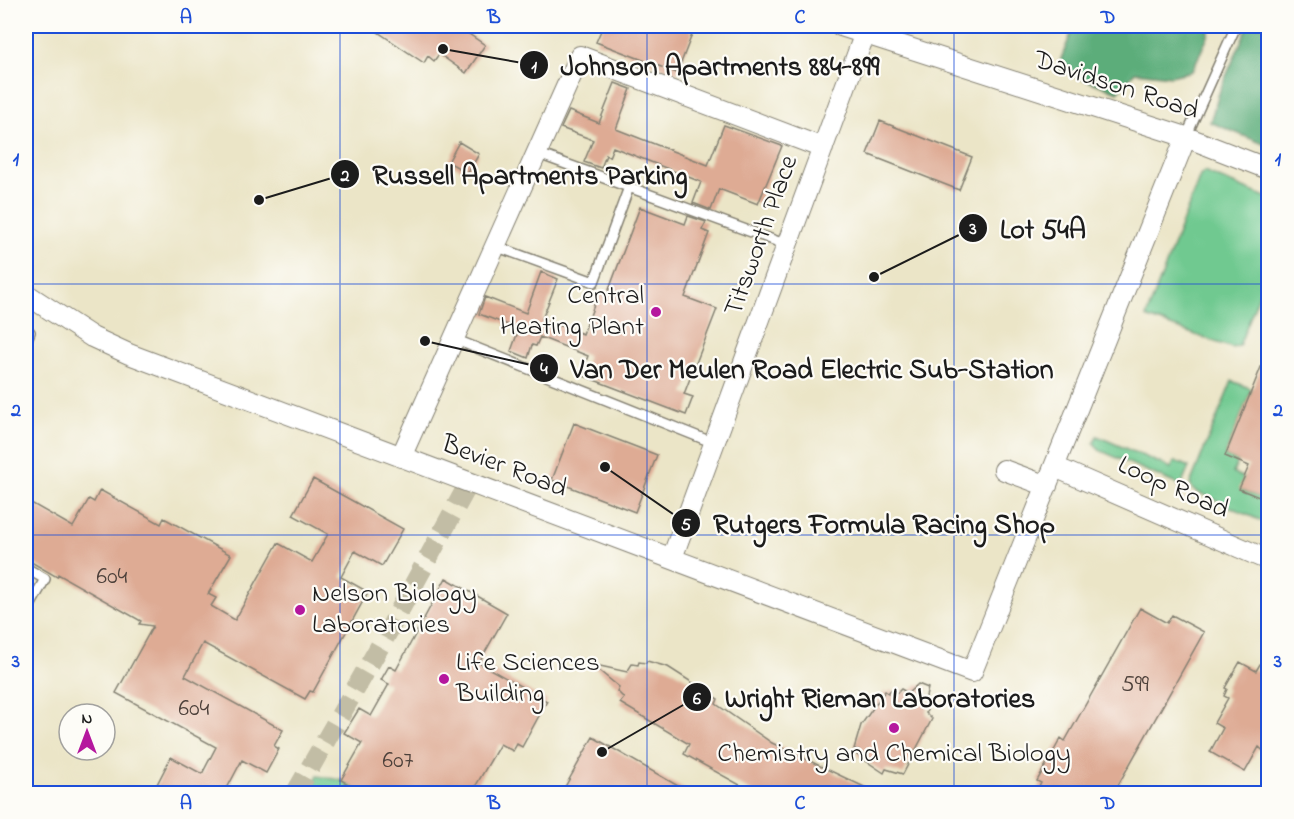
<svg xmlns="http://www.w3.org/2000/svg" width="1294" height="819" viewBox="0 0 1294 819" font-family="'Indie Flower',sans-serif">
<style>
.green{fill:#6fc990;stroke:#467256;stroke-width:1.5}
.forest{fill:#5bad7a;stroke:#3c644b;stroke-width:1.5}
.building{fill:#deab94}
.lines{fill:none;stroke-linecap:round;stroke-linejoin:round}
.street-tunnel{stroke:#c2bda5;stroke-width:20;stroke-dasharray:20 10;stroke-linecap:butt}
.lane-casing{stroke:#848072;stroke-width:12}
.street-casing{stroke:#848072;stroke-width:22}
.lane{stroke:#fff;stroke-width:9}
.street{stroke:#fff;stroke-width:20}
.grid{fill:none;stroke:#1d4ed8;stroke-width:1.5;stroke-opacity:0.55}
.poi-dot{fill:#b5179e;stroke:#fdfcf7;stroke-width:2}
.labels{text-anchor:middle;dominant-baseline:central;stroke-width:4.5;stroke-linejoin:round;paint-order:stroke}
.number-label{font-size:24px;fill:#4c403a}
.street-label{font-size:27px;fill:#1c1c1c;stroke:#fdfcf7}
.poi-label{font-size:27px;fill:#1c1c1c;stroke:#fdfcf7;text-anchor:start}
.leader{fill:none;stroke:#1c1c1c;stroke-width:2}
.callout-dot{fill:#1c1c1c;stroke:#fdfcf7;stroke-width:2}
.mark-label{font-size:18px;text-anchor:middle;font-weight:bold;fill:#fff}
.callout-label{font-size:28px;text-anchor:middle;font-weight:bold;fill:#1c1c1c;stroke:#fdfcf7;stroke-width:4.5;stroke-linejoin:round;paint-order:stroke}
.neatline{fill:none;stroke:#1d4ed8;stroke-width:2}
.grid-label{font-size:20px;text-anchor:middle;font-weight:bold;fill:#1d4ed8}
</style>
<rect width="100%" height="100%" fill="#fdfcf7"/>
<filter id="ink" filterUnits="userSpaceOnUse"><feTurbulence type="fractalNoise" baseFrequency=".0167" numOctaves="2"/><feDisplacementMap in="SourceGraphic" scale="12" xChannelSelector="R" yChannelSelector="G"/><feConvolveMatrix kernelMatrix="1 2 1 2 8 2 1 2 1" color-interpolation-filters="sRGB"/></filter>
<filter id="wash" filterUnits="userSpaceOnUse"><feTurbulence type="fractalNoise" baseFrequency=".008" numOctaves="4" result="noise"/><feDisplacementMap in="SourceGraphic" scale="24" xChannelSelector="R" yChannelSelector="G"/><feGaussianBlur stdDeviation="1.35" result="paint"/><feColorMatrix in="noise" values="0 0 0 0 0 0 0 0 0 0 0 0 0 0 0 0 0 1.4 0 .05"/><feComposite in="paint" operator="in"/></filter>
<g filter="url(#wash)">
<rect width="100%" height="100%" fill="#ebe5c7"/>
<!-- green -->
<path class="green" d="M1204,172l64,26v74l-29,74 -7,2 -86,-31 54,-141z
M1232,381l20,8 -27,67 13,5 -5,12 11,5 -4,11 28,12 -3,9 3,2v12l-75,-34 -3,-6z
M1097,436l74,32 4,-7 14,6 -8,19 -82,-36 -5,-7z
M317,776l24,4 24,14h-56z"/>
<!-- forest -->
<path class="forest" d="M1074,26h135v8l-17,37 -21,5 -36,-4 -17,20 -61,-23z
M1248,26h20v120l-58,-24 10,-32z"/>
<g id="blocks">
<!-- building -->
<path class="building" d="M369,26h61l11,7 5,-7h11l28,19 -19,28 -27,-19 -5,7 -6,-5 -4,7z
M603,26h89l-2,5 3,1 -16,41 -81,-31z
M615,83l16,6 -15,40 92,36 16,-40 58,21 -24,58 -39,-15 -8,21 -18,-7 8,-21 -88,-35 -4,10 -3,-2 -5,13 -17,-6 9,-22 -32,-12 8,-17 30,12z
M880,121l92,36 -13,33 -92,-36z
M459,142l20,12 -11,19 -20,-11z
M640,207l45,17 3,-8 18,6 -4,8 7,3 -24,64 32,12 -33,85 9,3 -7,18 -105,-40 7,-19 -48,-19 -4,9 -4,-1 -4,13 -17,-7 8,-22 -40,-15 6,-17 41,16 15,-41 17,7 -16,40 41,15 16,-42 8,3z
M1268,350h1v151l-30,-12 10,-23 -24,-10z
M574,423l83,32 -22,57 -83,-32z
M313,479l90,50 -21,37 -27,-15 -14,26 27,15 -55,100 -3,-1 -5,8 -102,-56 -18,33 98,54 -9,16 5,3 -13,24 -24,-13 -18,34h-72l19,-37 31,17 14,-27 -100,-54 37,-67 -14,-2 2,-3 -83,-47 -1,3 -31,-18v-59l47,27 16,-28 5,3 6,-12 61,34 3,-6 67,37 -23,39 8,4 -5,8 24,14 43,-77 34,19 16,-28 -35,-19z
M446,578l61,35 -28,50 68,38 -25,46 -5,-3 -4,7 -13,-7 -29,50h-106l-24,-14 21,-37 -18,-10 15,-24 12,7 18,-32 -8,-4 8,-14 7,4z
M1140,608l27,15 5,-8 32,17 -91,162h-78l6,-11 -4,-2 24,-43 4,3z
M1269,649v107l-10,-9 -14,25 -35,-20 13,-24 -9,-5 14,-25 -4,-2 3,-7 -2,-1 15,-26 16,9z
M647,661l21,6 50,32 -2,5 56,39 107,51h-123l-72,-40 5,-10 -69,-41 4,-5 -7,-7 2,-4 -28,-23 36,8 5,-8 6,1 1,-3 7,1z
M918,684l10,4 -3,13 4,3 -3,9 6,6 -29,55 -17,-5 -2,4 -27,-18 2,-5 -5,-1 7,-24 24,-34 3,2 3,-3 6,3 4,-4 7,4z
M593,737l99,57h-131z"/>
</g>
</g>
<g filter="url(#ink)">
<use href="#blocks" fill-opacity="0" stroke="#848072" stroke-width="1.5"/>
<g class="lines">
<!-- street-tunnel -->
<path class="street-tunnel" d="M295,794l89,-155 85,-156"/>
<!-- lane casing -->
<g class="lane-casing">
<path id="lane" d="M1186,137l50,-111
M536,153l251,92
M495,246l99,36 35,-95
M454,339l260,104
M26,342l4,-10
M26,568l19,11 -19,34
M26,789l7,5"/>
</g>
<!-- street casing -->
<g class="street-casing">
<path id="street" d="M841,26l345,111 82,32
M26,294l66,43 37,17 843,318 214,-535
M401,457l179,-401 243,92
M1055,467l213,93
M1004,470l43,16
M672,558l193,-525"/>
</g>
<!-- lane -->
<use href="#lane" class="lane"/>
<!-- street -->
<use href="#street" class="street"/>
</g>
</g>
<!-- grid -->
<path class="grid" d="M340,26v768M647,26v768M954,26v768M26,284h1242M26,535h1242"/>
<!-- markers -->
<g class="poi-dot">
<circle cx="656" cy="312" r="6"/>
<circle cx="300" cy="610" r="6"/>
<circle cx="444" cy="679" r="6"/>
<circle cx="894" cy="728" r="6"/>
</g>
<g class="labels">
<!-- number labels -->
<g class="number-label">
<text x="112" y="577">604</text>
<text x="1135" y="685">599</text>
<text x="194" y="709">604</text>
<text x="398" y="761">607</text>
</g>
<!-- street labels -->
<g class="street-label">
<text transform="translate(1116 86) rotate(18)">Davidson Road</text>
<text transform="translate(762 236) rotate(-70)">Titsworth Place</text>
<text transform="translate(504 467) rotate(21)">Bevier Road</text>
<text transform="translate(1173 488) rotate(24)">Loop Road</text>
</g>
<!-- poi labels -->
<g class="poi-label">
<text x="644" y="296" text-anchor="end">Central<tspan x="644" dy="31">Heating Plant</tspan></text>
<text x="312" y="594">Nelson Biology<tspan x="312" dy="31">Laboratories</tspan></text>
<text x="456" y="663">Life Sciences<tspan x="456" dy="31">Building</tspan></text>
<text x="894" y="754" text-anchor="middle">Chemistry and Chemical Biology</text>
</g>
</g>
<!-- callouts -->
<path class="leader" d="M443 49L534 65M259 200L345 174M874 277L973 228M425 341L544 368M605 467L686 523M602 752L697 697"/>
<g class="callout-dot">
<circle cx="443" cy="49" r="6"/>
<circle cx="259" cy="200" r="6"/>
<circle cx="874" cy="277" r="6"/>
<circle cx="425" cy="341" r="6"/>
<circle cx="605" cy="467" r="6"/>
<circle cx="602" cy="752" r="6"/>
<circle cx="534" cy="65" r="15"/>
<circle cx="345" cy="174" r="15"/>
<circle cx="973" cy="228" r="15"/>
<circle cx="544" cy="368" r="15"/>
<circle cx="686" cy="523" r="15"/>
<circle cx="697" cy="697" r="15"/>
</g>
<g class="mark-label">
<text x="534" y="72">1</text>
<text x="345" y="181">2</text>
<text x="973" y="234">3</text>
<text x="544" y="374">4</text>
<text x="686" y="530">5</text>
<text x="697" y="704">6</text>
</g>
<g class="callout-label">
<text x="720" y="75">Johnson Apartments 884-899</text>
<text x="530" y="184">Russell Apartments Parking</text>
<text x="1043" y="238">Lot 54A</text>
<text x="812" y="378">Van Der Meulen Road Electric Sub-Station</text>
<text x="884" y="533">Rutgers Formula Racing Shop</text>
<text x="880" y="707">Wright Rieman Laboratories</text>
</g>
<!-- margin -->
<rect width="1294" height="819" fill="none" stroke="#fdfcf7" stroke-width="66"/>
<!-- north arrow -->
<g transform="translate(87 732)"><circle r="28" fill="#fdfcf7" stroke="#a3a29f" stroke-width="1.5"/>
<path d="M0-4.5L10 22L0 15L-10 22Z" fill="#b5179e"/>
<text y="-9" font-size="16" font-weight="bold" text-anchor="middle" fill="#1c1c1c">N</text>
</g>
<rect x="33" y="33" width="1228" height="753" class="neatline"/>
<g class="grid-label">
<text x="186" y="23">A</text>
<text x="494" y="23">B</text>
<text x="800" y="23">C</text>
<text x="1108" y="23">D</text>
<text x="16" y="165">1</text>
<text x="1278" y="165">1</text>
<text x="16" y="416">2</text>
<text x="1278" y="416">2</text>
<text x="16" y="667">3</text>
<text x="1278" y="667">3</text>
<text x="186" y="809">A</text>
<text x="494" y="809">B</text>
<text x="800" y="809">C</text>
<text x="1108" y="809">D</text>
</g>
</svg>
